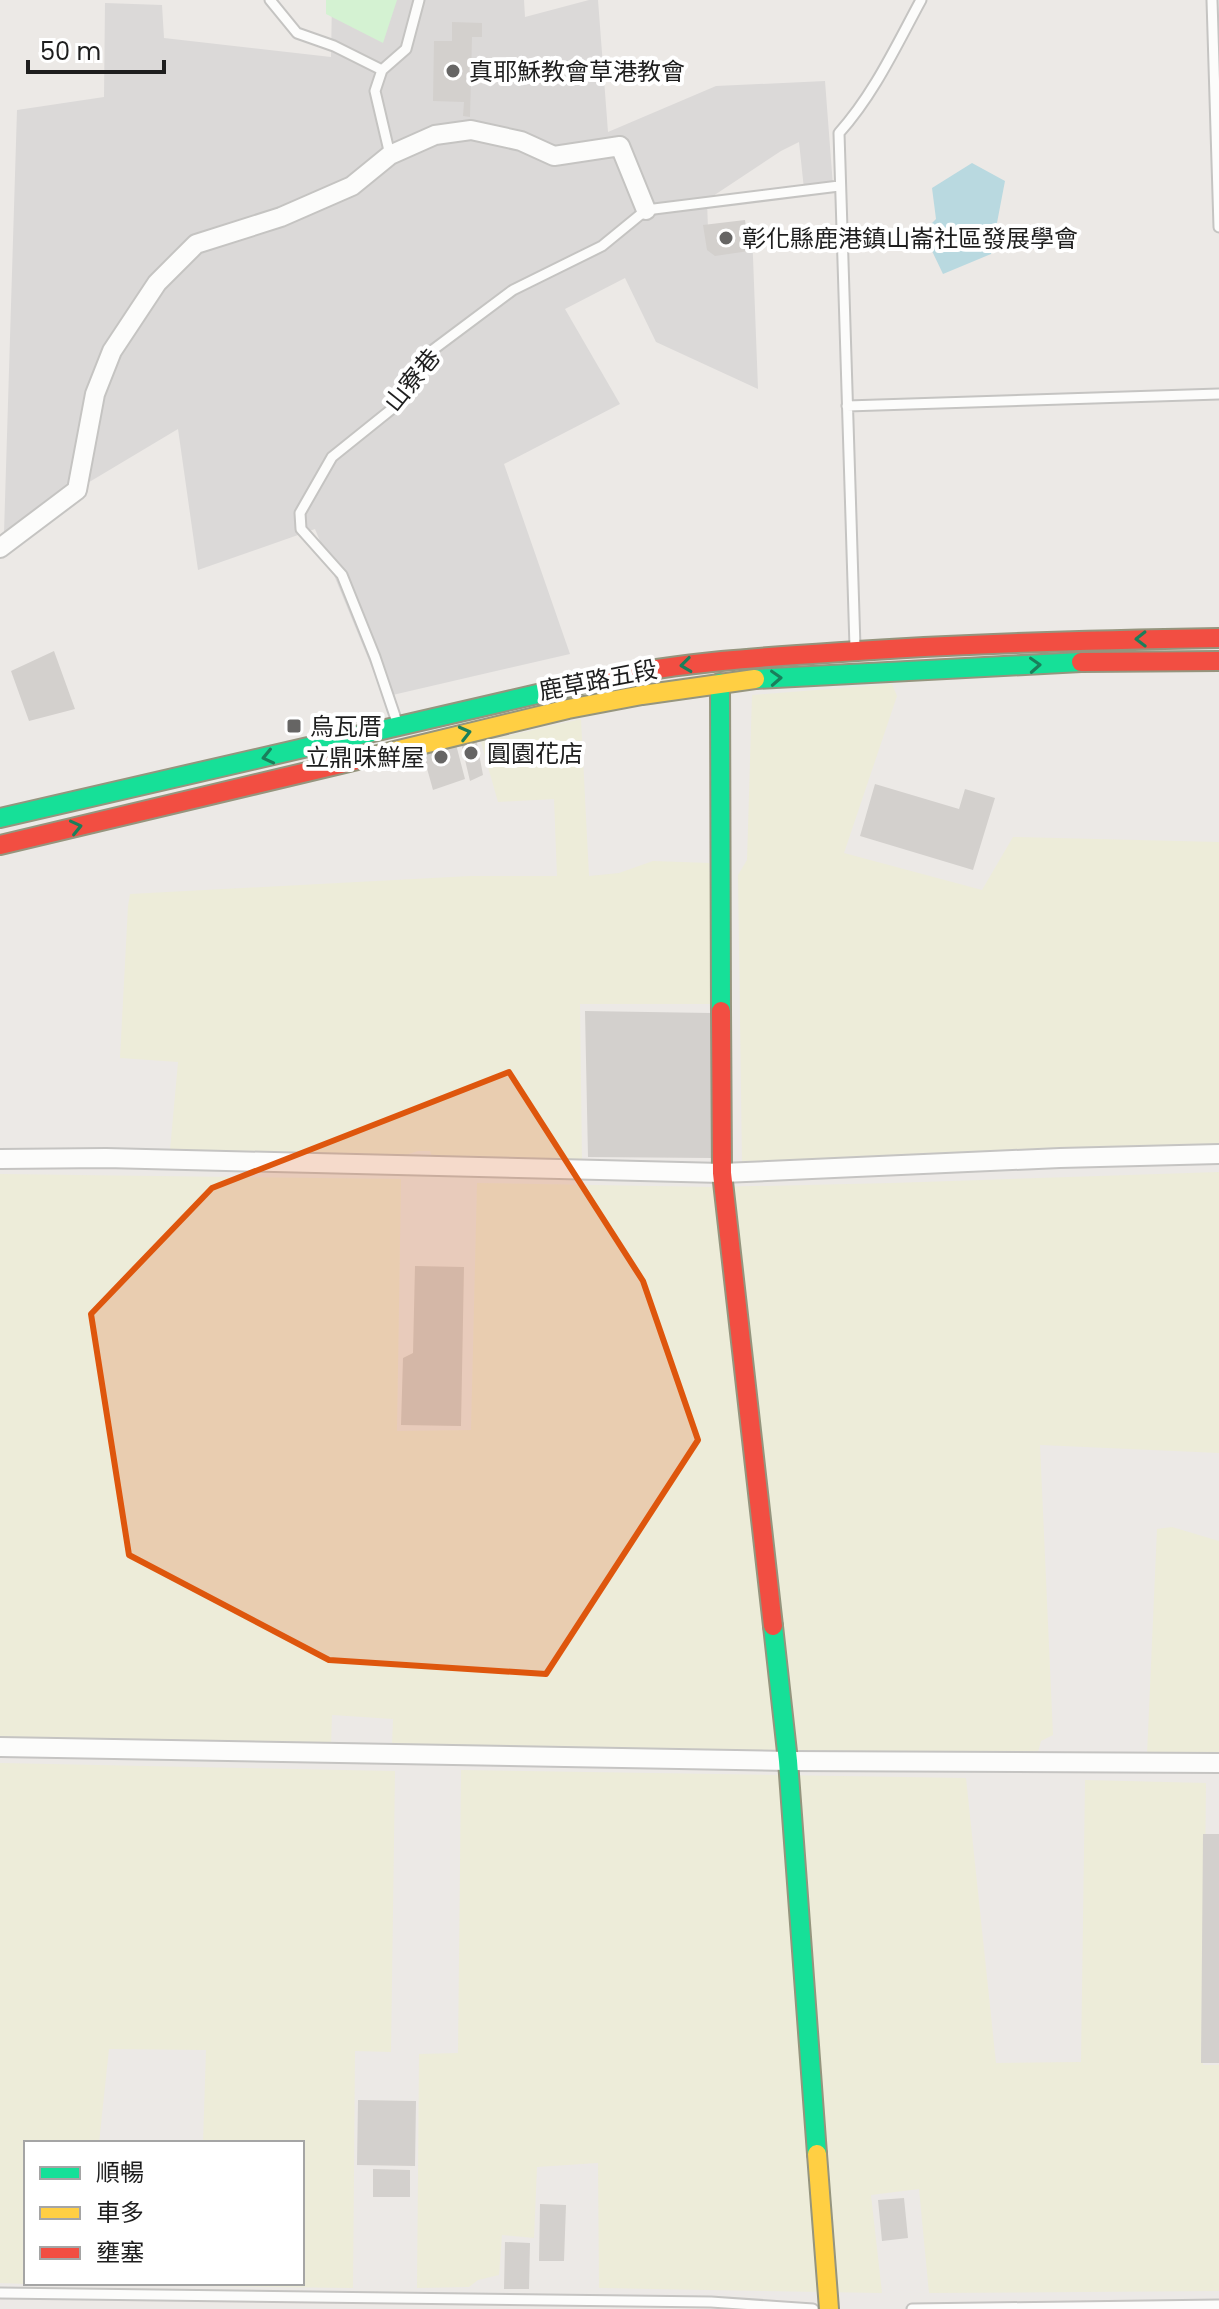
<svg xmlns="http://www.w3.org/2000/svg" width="1219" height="2309" viewBox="0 0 1219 2309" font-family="Poppins,'Noto Sans TC',sans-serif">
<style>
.residential{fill:#dbd9d8}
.farmland{fill:#edecd9}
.park{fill:#d4f2d2}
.water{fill:#b9d9e0}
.building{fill:#d3d0cd}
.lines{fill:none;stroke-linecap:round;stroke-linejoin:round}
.lane-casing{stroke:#c5c4c2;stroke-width:13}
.street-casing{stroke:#c5c4c2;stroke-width:22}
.fast-casing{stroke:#95957e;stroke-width:22}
.slow-casing{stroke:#95957e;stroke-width:22}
.jam-casing{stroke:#95957e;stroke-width:22}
.lane{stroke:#fcfcfb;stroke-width:9}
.street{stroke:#fcfcfb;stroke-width:18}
.fast{stroke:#16e098;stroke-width:18}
.slow{stroke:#ffcf43;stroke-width:18}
.jam{stroke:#f24e42;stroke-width:18}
.oneway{stroke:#1a7f5b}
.marked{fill:#de560d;fill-opacity:0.2;stroke:#de560d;stroke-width:6;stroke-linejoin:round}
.poi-dot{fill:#666564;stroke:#fff;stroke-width:3}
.labels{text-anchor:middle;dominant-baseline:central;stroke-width:8;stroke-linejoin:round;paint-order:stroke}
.poi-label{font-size:24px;fill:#1e1e1e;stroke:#fff;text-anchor:start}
.street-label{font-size:24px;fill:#1e1e1e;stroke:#fff}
</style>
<rect width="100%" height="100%" fill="#ece9e6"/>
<!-- residential -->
<path class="residential" d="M332,0h192l1,17 64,-17h9l10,132 108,-46 109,-5 8,105 -29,3 -5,-47 -18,9 -74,49 1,30 44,1 6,158 -102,-47 -31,-64 -60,31 55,95 -116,60 66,190 -186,43 -69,-168 -117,41 -20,-141 -174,104 13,-423 87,-13 1,-94 57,2 2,33 167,19z"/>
<!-- farmland -->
<path class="farmland" d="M892,684l5,12 -53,157 138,37 31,-53 206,5v306l-477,15 -4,-288 9,-15 5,-165z
M581,719l8,157 30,-3 34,-12 56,2 7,141h-136l2,156 -149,-1 -3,-8h-12l-12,4 -236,-5 8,-88 -58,-4 8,-152 2,-12 340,-18h87l-3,-77 -56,3 -17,-60z
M1219,1172v281l-179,-8 13,290 -12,6 -3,11 -263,-1 -383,-5 1,-27 -61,-4 -1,31 -331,-6v-566l401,5 -4,252 74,-1 6,-247 235,4 180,-4z
M1172,1527l47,14v214h-72l10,-226z
M0,1763l395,8 -4,281 -36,-1 -2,237 -156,-2v-3h105v-140h-99l3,-93 -97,-1 -10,94h-73v140h54v3l-80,-3z
M461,1770l505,8 30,285 85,-1 4,-282 121,3 -3,282h16v226l-290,2 -10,-104 -48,6 11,98 -283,-5 -1,-125 -61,4 -3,71 -32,-3 -3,40 -21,5 -9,7 -52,1 2,-234 39,-1z"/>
<!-- park -->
<path class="park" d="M326,0h71l-14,43 -57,-29z"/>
<!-- water -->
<path class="water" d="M972,163l33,18 -14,73 -48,20 -20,-42 13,-13 -4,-31z"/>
<!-- building -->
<path class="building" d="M452,22l30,1v14h-10l-2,80 -7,-1 1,-14 -31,-1 1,-60h18z
M745,220l4,31 -34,5 -8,-6 -4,-25z
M54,651l21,58 -46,12 -18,-50z
M474,727l9,48 -13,6 -12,-51z
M452,729l13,50 -32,11 -15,-54z
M875,784l84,25 6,-20 30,9 -22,72 -113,-34z
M585,1011l126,2 1,145 -124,-1z
M415,1266l49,1 -3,159 -60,-1 2,-67 10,-5z
M1203,1834h16v229h-18z
M358,2100l58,1 -1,65 -58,-1z
M373,2169l37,1v27h-37z
M904,2198l4,40 -26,3 -4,-41z
M540,2204l26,1 -2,56h-25z
M505,2242l25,1 -1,46h-25z"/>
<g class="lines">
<!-- lane casing -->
<g class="lane-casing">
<path id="lane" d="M270,0l27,33 37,13 48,24
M1212,0l7,227
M390,155l-15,-64 7,-21 24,-21 13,-49
M847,406l372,-12
M855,647l-16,-514c35,-39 57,-87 82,-133
M397,722l-22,-65 -33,-82 -41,-46 -1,-16 32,-56 61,-49 37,-56 83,-62 89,-44 44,-36 193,-24
M0,2293l711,9 102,7
M912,2309l307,-4"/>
</g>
<!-- street casing -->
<g class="street-casing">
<path id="street" d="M0,548l77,-58 18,-96 17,-43 45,-68 39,-39 85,-27 71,-31 38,-31 45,-20 36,-5 50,11 33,15 66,-10 26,64
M0,1159l106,-1 616,15 338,-15 159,-4
M0,1747l788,14 431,2"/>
</g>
<!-- fast casing -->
<g class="fast-casing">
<path id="fast" d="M755,679l326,-17
M720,683l1,328
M0,818l607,-140
M773,1626l15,135 29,393"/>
</g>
<!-- slow casing -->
<g class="slow-casing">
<path id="slow" d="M370,757l198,-48 74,-14 113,-16
M817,2154l12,155"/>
</g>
<!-- jam casing -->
<g class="jam-casing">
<path id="jam" d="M1081,662l138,-1
M607,678c76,-16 157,-21 235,-26 126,-9 251,-12 377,-14
M0,845l370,-88
M721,1011l1,162 51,453"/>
</g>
<!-- lane -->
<use href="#lane" class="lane"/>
<!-- street -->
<use href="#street" class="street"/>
<!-- fast -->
<use href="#fast" class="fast"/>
<!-- slow -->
<use href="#slow" class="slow"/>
<!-- jam -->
<use href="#jam" class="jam"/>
</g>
<!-- one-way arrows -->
<defs><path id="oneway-chevron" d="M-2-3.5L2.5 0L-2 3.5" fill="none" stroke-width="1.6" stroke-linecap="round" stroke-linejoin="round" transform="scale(2)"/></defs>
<g class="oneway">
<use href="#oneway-chevron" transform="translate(1141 639) rotate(179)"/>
<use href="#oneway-chevron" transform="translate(686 665) rotate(173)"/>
<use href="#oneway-chevron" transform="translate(1035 665) rotate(-3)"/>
<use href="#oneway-chevron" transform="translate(776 678) rotate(-3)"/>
<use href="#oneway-chevron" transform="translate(465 733) rotate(-14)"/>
<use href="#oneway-chevron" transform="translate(268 757) rotate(167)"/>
<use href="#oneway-chevron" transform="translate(76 827) rotate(-13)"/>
</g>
<!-- marked area -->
<path class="marked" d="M509,1072l134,209 55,159 -152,234 -217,-14 -200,-105 -38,-241 121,-126z"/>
<!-- markers -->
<g class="poi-dot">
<circle cx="453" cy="71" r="8"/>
<circle cx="726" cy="238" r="8"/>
<rect x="286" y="718" width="16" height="16" rx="4"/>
<circle cx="471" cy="753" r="8"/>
<circle cx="441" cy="757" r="8"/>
</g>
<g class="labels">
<!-- poi labels -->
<g class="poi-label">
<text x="469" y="71">真耶穌教會草港教會</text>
<text x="742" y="238">彰化縣鹿港鎮山崙社區發展學會</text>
<text x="310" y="726">烏瓦厝</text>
<text x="487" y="753">圓園花店</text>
<text x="425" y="757" text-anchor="end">立鼎味鮮屋</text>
</g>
<!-- street labels -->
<g class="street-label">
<text transform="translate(412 380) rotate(-51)">山寮巷</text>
<text transform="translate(598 680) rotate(-11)">鹿草路五段</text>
</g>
</g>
<!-- legend -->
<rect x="24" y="2141" width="280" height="144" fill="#ffffff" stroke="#a5a5a5" stroke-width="2"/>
<rect x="40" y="2167" width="40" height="12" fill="#16e098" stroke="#a5a5a5" stroke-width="2"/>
<text x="96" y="2181" font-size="24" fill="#1e1e1e">順暢</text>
<rect x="40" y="2207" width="40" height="12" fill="#ffcf43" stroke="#a5a5a5" stroke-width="2"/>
<text x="96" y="2221" font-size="24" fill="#1e1e1e">車多</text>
<rect x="40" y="2247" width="40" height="12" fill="#f24e42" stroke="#a5a5a5" stroke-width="2"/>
<text x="96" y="2261" font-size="24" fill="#1e1e1e">壅塞</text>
<!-- scale -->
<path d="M28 60v12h136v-12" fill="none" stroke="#1e1e1e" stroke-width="4"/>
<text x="40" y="60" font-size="24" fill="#1e1e1e" stroke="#ffffff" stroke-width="6" paint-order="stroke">50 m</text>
</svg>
